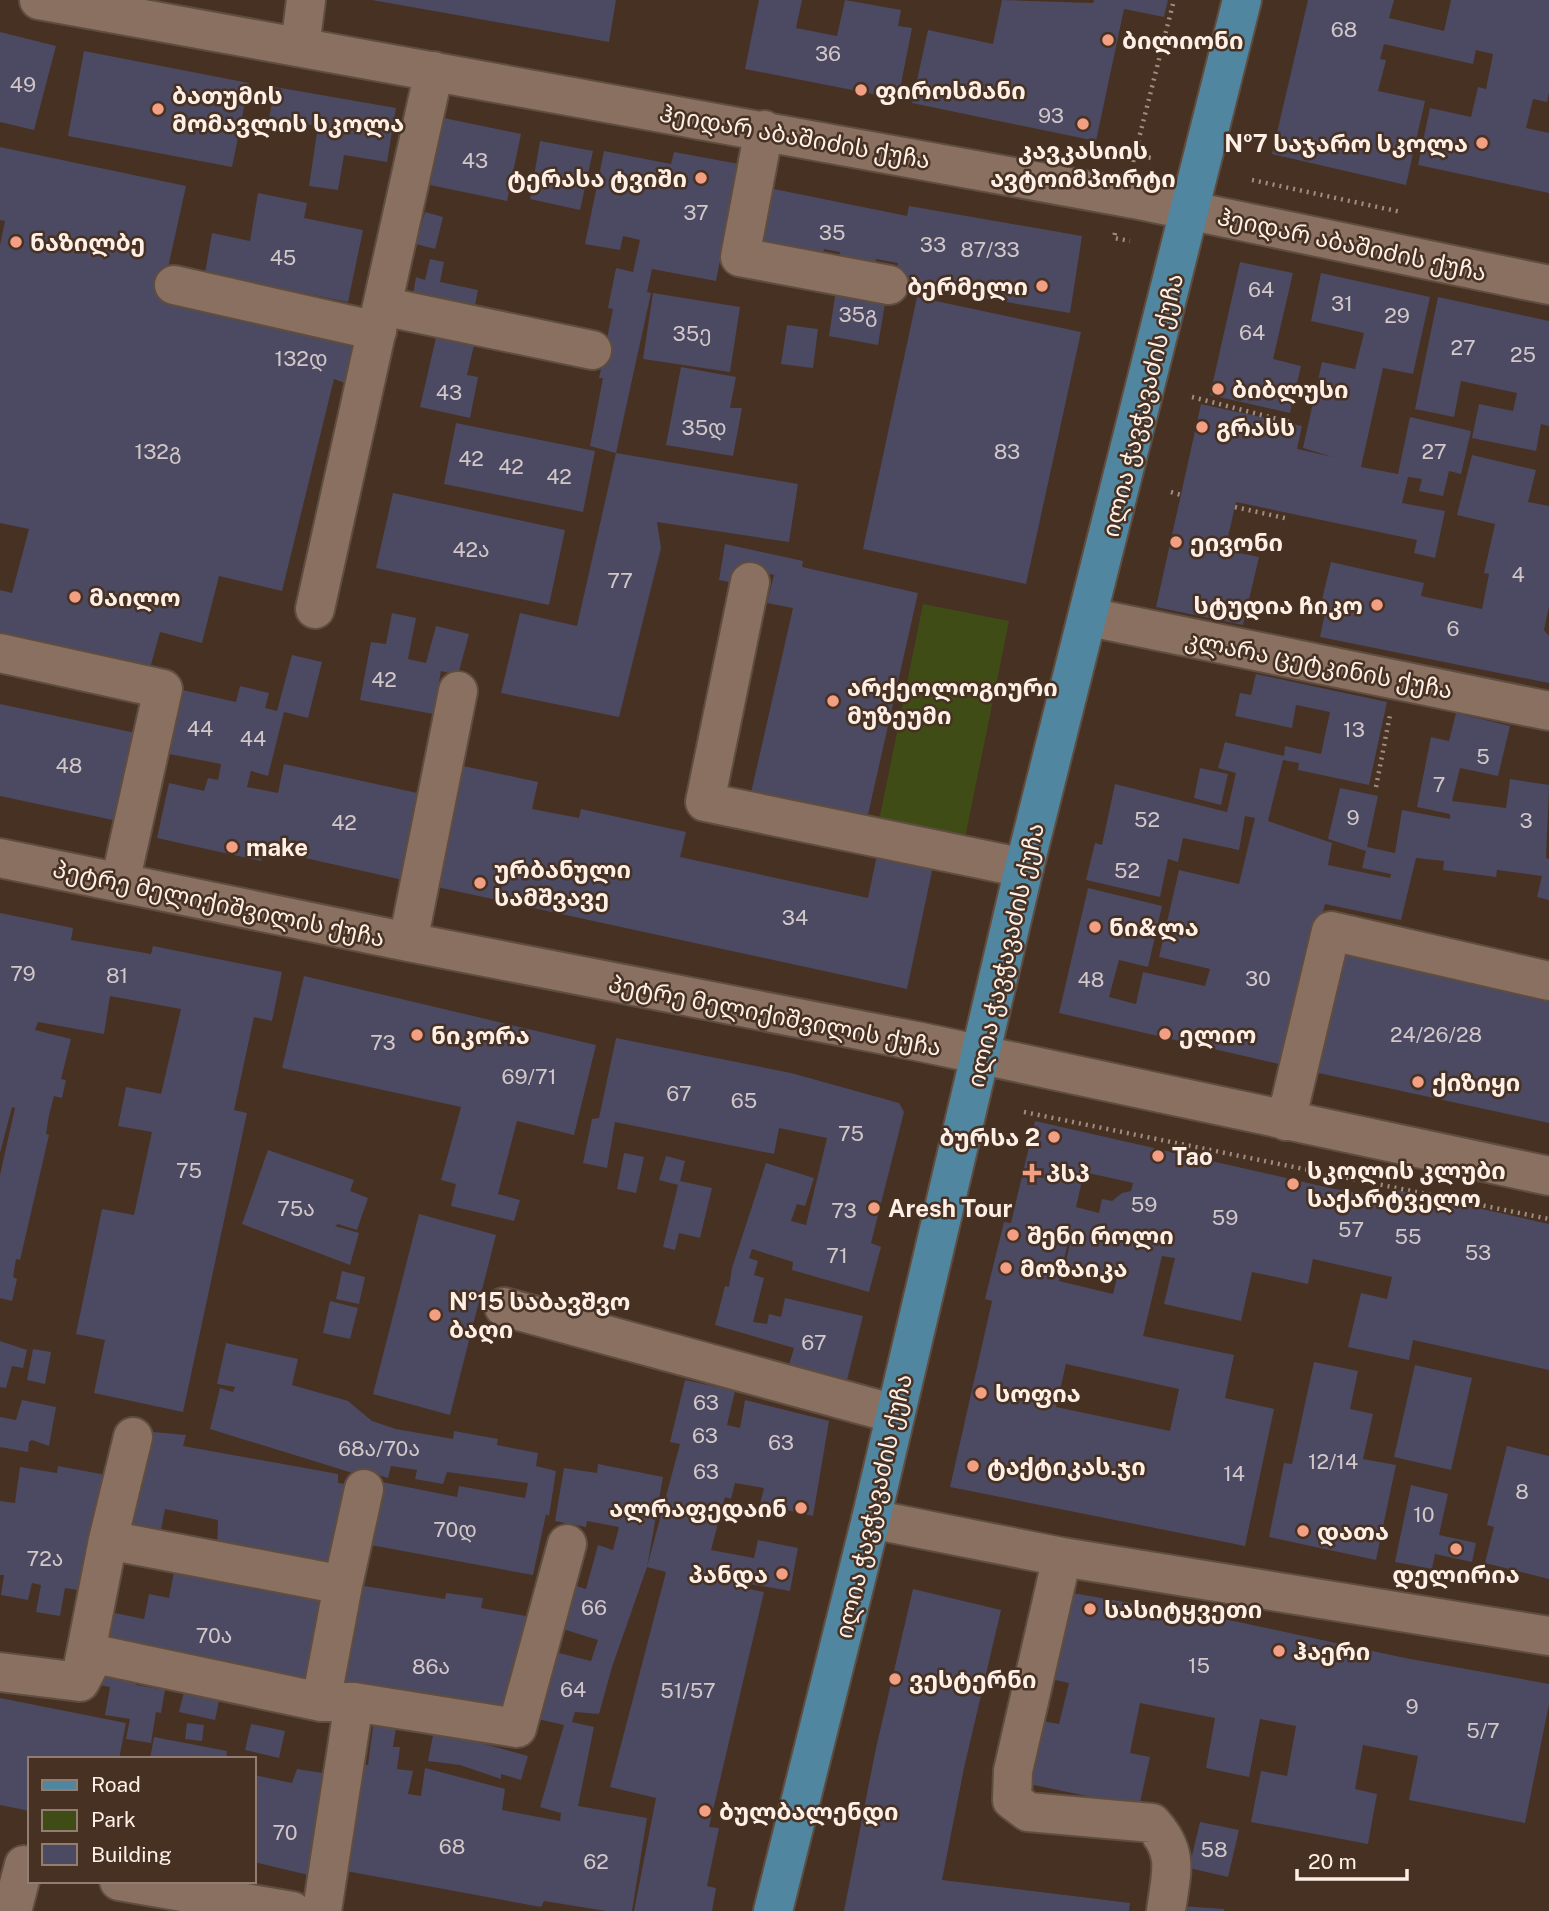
<svg xmlns="http://www.w3.org/2000/svg" width="1549" height="1911" viewBox="0 0 1549 1911" font-family="'Public Sans','Noto Sans Georgian',sans-serif">
<style>
.green{fill:#404c16}
.building{fill:#4b4a62;fill-rule:evenodd}
.lines{fill:none;stroke-linecap:round;stroke-linejoin:round}
.minor-casing{stroke:#5f4d40;stroke-width:42}
.major-casing{stroke:#5f4d40;stroke-width:42}
.path{stroke:#a08d82;stroke-width:4.5;stroke-dasharray:2 5;stroke-linecap:butt}
.minor{stroke:#897060;stroke-width:38}
.major{stroke:#5186a0;stroke-width:38}
.poi-dot{fill:#f39f83;stroke:#473123;stroke-width:2.5}
.labels{text-anchor:middle;dominant-baseline:central;stroke-width:5;stroke-linejoin:round;paint-order:stroke}
.number-label{font-size:21px;fill:#d2c6c6}
.poi-label{font-size:24px;font-weight:bold;fill:#fff0e7;stroke:#473123;text-anchor:start}
.street-label{font-size:24px;fill:#fff0e7;stroke:#473123}
</style>
<rect width="100%" height="100%" fill="#473123"/>
<!-- green -->
<path class="green" d="M923,604l86,17 -44,217 -86,-17z"/>
<!-- building -->
<path class="building" d="M372,0h244l-7,42z
M759,0h43l-6,28 41,8 8,-36 56,10 -3,16 14,2 -14,71 -153,-30z
M1002,0l91,3 1,-3h74l-4,17 -40,-8 -28,132 -184,-38 16,-73 65,14z
M1308,0h86l-5,18 55,13 7,-31h98v92l-2,10 -14,-3 -7,29 23,5v60l-131,-28 12,-57 41,9 7,-30 8,2 7,-35 -17,-4 -3,14 -89,-20 -4,15 6,1 -8,31 47,10 -19,84 -134,-31z
M0,32l56,14 -22,84 -34,-8z
M84,51l165,32 -17,84 -164,-31z
M275,87l121,21 -9,54 -43,-7 -6,35 -29,-4 9,-60 -49,-8z
M444,118l77,16 -14,67 -77,-16z
M540,141l53,10 -13,59 -50,-11z
M0,147l186,39 -24,109 195,43 -10,46 -13,-5 -52,212 -63,-15 -17,67 -42,-11 -11,40 -149,-39v-43l12,3 17,-64 -29,-6v-278l5,-24 -5,-1z
M604,151l67,13 3,-12 65,12 -23,117 -64,-12 -5,23 4,1 -35,160 -26,-7 13,-68h-4l14,-69 -5,-1 8,-40 17,4 7,-32 -17,-4 -3,14 -35,-6z
M769,188l138,28 2,-10 173,30 -12,77 -175,-30 3,-20 -22,-4 -3,17 -36,-8 3,-16 -16,-3 -3,16 -65,-13z
M258,193l49,10 -3,15 59,12 -15,72 -143,-29 7,-40 38,8z
M425,212l18,5 -8,32 -19,-5z
M430,259l14,3 -4,20 38,8 -6,30 -61,-13 5,-30 9,3z
M1240,262l53,11 -20,86 28,7 -11,47 -80,-18z
M1321,273l109,24 -17,77 -30,-6 -22,99 37,7 12,-57 61,14 -10,43 -12,-3 -6,25 -24,-5 3,-12 -14,-2 -6,26 43,8 -10,47 -21,-5 3,-13 -181,-38 -11,48 34,7 -16,68 -87,-18 45,-203 101,22 -5,23 36,8 -30,-9 19,-86 33,7 9,-36 -53,-12z
M837,283l50,9 -9,53 -49,-9z
M653,293l87,14 -10,65 -87,-13z
M917,297l164,35 -55,252 -163,-35z
M1438,297l111,24v105l-8,-2 -5,27 -64,-13 7,-34 34,7 4,-18 -56,-12 -7,36 -39,-8z
M787,325l31,4 -5,39 -32,-4z
M437,333l38,8 -8,34 11,2 -8,41 -50,-11z
M681,367l55,10 -6,31h12l-9,48 -67,-11z
M456,423l139,28 -12,61 -139,-28z
M616,453l182,31 -9,58 -132,-20 4,26 -42,169 -118,-24 19,-80 57,13z
M1472,455l64,15 -8,32 21,4v100l-5,24 5,6v47l-229,-46 5,-24 -6,-1 12,-50 93,21 -3,13 61,13 7,-35 -5,-1 11,-49 -38,-9z
M393,493l172,37 -16,75 -173,-37z
M725,544l78,17 -1,6 116,26 -51,226 -116,-26 42,-185 -26,-5 7,-28 -26,-6 -3,16 -26,-5z
M392,613l24,5 -8,41 18,4 10,-37 33,8 -11,41 -17,-4 -8,43 -73,-14 11,-58 15,2z
M292,655l30,7 -14,56 -24,-6 -16,64 -17,-5 -4,16 31,6 6,-29 138,30 -19,86 -138,-31 -4,12 -104,-23 12,-55 35,8 4,-13 10,2 3,-16 -57,-11 14,-64 58,13 4,-16 29,7 -4,15 12,3z
M1256,674l131,28 -18,83 -71,-15 1,-7 -16,-3 -15,61 64,22 -4,22 62,13 1,-4 -29,-6 4,-17 -38,-12 12,-51 38,8 -11,51 28,6 7,-43 48,9v-5l-33,-7 14,-70 18,4 7,-28 54,13 -12,50 -38,-8 -8,33 54,7 4,-29 39,6 -3,73 3,1v41l-12,-3 5,-21 -45,-6 -1,7 -53,-7 1,-9 -28,-3 -15,62 -76,-16 -38,162 -228,-53 29,-125 74,18 -14,61 -29,-7 -10,37 27,7 7,-32 62,14 5,-17 -51,-12 20,-87 60,14 16,-66 -10,-2 -6,34 -56,-12 -5,24 -10,-3 -8,38 -74,-17 9,-37 7,2 13,-61 112,28 9,-39 -18,-5 7,-26 59,14 1,-10 36,8 9,-42 -34,-7 -4,23 -57,-12 5,-23 11,2z
M0,704l145,31 -18,88 -127,-27z
M449,763l89,19 -6,27 47,9 2,-9 105,23 -6,25 188,41 11,-53 56,12 -28,132 -484,-105z
M1200,768l28,6 -7,31 -27,-7z
M0,913l73,15 -2,12 80,14 2,-8 129,26 -10,49 -18,-4 -20,93 13,3 -64,299 -89,-19 11,-53 -29,-6 26,-125 32,6 18,-83 -34,-6 8,-39 35,7 20,-85 -71,-13 -6,38 -66,-12 -3,8 36,9 -10,40 5,1 -4,18 -8,-2 -5,19 -3,19 3,1 -29,125 -4,-1 -3,18 4,2 -5,22 -12,-3v-123l15,-67 -3,-1 -12,46z
M1341,950l208,45v128l-235,-51z
M304,976l292,69 -22,90 -57,-14 -19,73 22,6 -6,21 -63,-15 5,-22 -15,-4 20,-73 -179,-39z
M616,1038l175,35 108,30 5,9 -33,131 10,4 -12,45 -77,-22 1,-8 -41,-13 -3,9 9,3 -4,14 10,3 -11,44 14,2 2,-10 12,3 4,-19 78,18 -18,72 -59,-13 8,-27 -79,-23 10,-39 4,1 3,-19 34,-105 48,15 -9,28 -8,-2 -6,17 15,4 21,-87 -48,-10 -5,26 -159,-32 -8,46 -24,-5 9,-44 7,-1z
M1035,1121l295,67 59,11 3,-10 157,35v146l-136,-30 -4,20 -61,-13 13,-54 26,6 5,-22 -79,-18 -5,25 -56,-12 -11,49 -77,-17 11,-46 -13,-2 -19,80 91,19 -9,43 49,11 -29,137 -295,-59 42,-186 -7,-2 19,-77 7,1zM1084,1172l49,11 -2,8 -9,2 -10,8 -10,-2 -3,14 -23,-6zM1070,1234l2,1 -7,30 52,12 -4,17 -54,-13zM1066,1364l113,25 -9,42 -114,-24z
M268,1150l86,30 -4,11 18,7 -11,32 -19,-6 -3,2 24,7 -9,32 -108,-41z
M624,1153l20,4 -8,36 -19,-4z
M666,1156l19,5 -5,20 32,7 -12,50 -21,-5 -4,17 -12,-3 15,-62 -19,-5z
M419,1214l77,21 -46,180 -77,-21z
M342,1271l23,6 -6,27 -23,-5z
M330,1301l28,7 -8,31 -27,-6z
M0,1341l27,9 -4,18 -11,-2 -6,22 -6,-1z
M226,1343l72,16 -6,26 56,16 24,20 24,8 57,10 1,-8 44,8 -1,6 41,8 -2,13 20,5 -7,45 -3,-2 -13,61 -168,-31 12,-63 80,16 2,-11 66,12 3,-15 -81,-11 -4,12 -28,-5 2,-9 -26,-4 -3,12 -30,-9 -2,5 -146,-45 10,-41 13,4 2,-5 -18,-3z
M33,1349l18,3 -6,32 -18,-4z
M1314,1362l44,9 -8,38 23,5 -10,45 33,6 -20,95 -107,-23 15,-74 8,1z
M1415,1365l57,13 -21,92 -57,-13z
M685,1380l50,11 -8,34 13,3 5,-28 84,21 -16,95 -53,-12 4,-16 -29,-5 -4,16 -6,-2 -14,53 43,8 4,-18 40,8 -8,43 -40,-7 -1,5 15,3 -55,235 10,1 -12,58 9,2 -4,23h-78l22,-113 -46,-11 56,-215 -19,-5 -35,100 -13,47 -24,-2 -3,10 22,5 -16,79 69,12 -15,93h-26l-62,-10 -3,6 -195,-36 16,-107 6,1 6,-46 23,3 -4,25h7l-3,22 16,2 -5,23 13,2 4,-28 80,21 -3,21 58,11 1,-8 -21,-6 24,-82 -31,-7 18,-67 40,10 7,-21 -48,-15 13,-43 23,7 12,-44 15,5 6,-23 -32,-6 -1,6 -31,-6 9,-53 33,5 1,-9 65,13 -16,90 33,-123 -10,-2z
M22,1400l34,7 -7,39 -17,-6 -3,2 -1,10 -28,-5v-30l16,3z
M143,1431l43,4 -3,11 155,28v9l15,2 -16,89 -120,-22 1,-32 -53,-11 -5,26 -29,-7z
M1507,1446l42,10v123l-64,-16 9,-36 -7,-2z
M58,1466l54,10 -29,115 -18,-3 -5,28 -24,-4 5,-27 -9,-2 -4,17 -27,-5 3,-20h-4v-74l15,2 5,-36 37,6z
M1411,1485l37,9 -9,41 37,8 -4,19 -37,-8 -3,15 -37,-7z
M175,1566l155,28 -17,94 -210,-37 7,-39 34,7 5,-25 20,4z
M352,1584l93,15 1,-6 37,5 -2,10 45,8 -16,98 -169,-30z
M913,1589l88,21 -37,158 -22,112 188,23 -1,8h-285l32,-163z
M1067,1592l167,29 171,37 144,26v20l-24,119 -116,-23 9,-44 -55,-11 -8,44 22,5 -9,50 -117,-22 10,-51 26,5 9,-50 -36,-7 -11,58 -43,-9 9,-50 -75,-15 -10,50 20,4 -11,50 -110,-23 13,-63 17,3 10,-41 -18,-4z
M104,1662l34,7 -2,16 29,5 -4,23 -5,-1 -5,31 -25,-4 4,-20 -25,-4 5,-28 -11,-2z
M187,1679l35,7 -7,34 -36,-8z
M0,1698l126,25 -7,36h-89v52l-30,-6z
M187,1723l17,2 -2,16 -17,-2z
M251,1724l34,7 -6,27 -34,-8z
M434,1730l94,26 -7,24 -20,-6v5l-41,-14 -32,-4z
M154,1737l73,14 -1,8h-76z
M297,1769l32,5 -21,101 -54,-13v-87l38,8z
M1200,1822l39,8 -11,47 -39,-9z
M1181,1906l43,3v2h-44z"/>
<g class="lines">
<!-- minor casing -->
<g class="minor-casing">
<path id="minor" d="M39,0l1095,199 415,86
M300,47l6,-47
M764,130l-24,127 149,28
M174,285l203,46
M382,306l210,44
M750,582l-45,220 319,66
M315,609l119,-538
M1089,617l460,94
M0,653l163,36 -43,194
M0,858l408,84 513,100 628,134
M408,942l50,-251
M1286,1121l45,-190 218,50
M504,1307l391,107
M871,1519l191,38 487,79
M108,1540l235,45 -22,117h33
M1062,1557l-49,214 -1,29 16,12 124,11c28,31 19,49 14,88
M343,1585l21,-96
M0,1672l80,10 15,-28 226,48
M81,1677l27,-137 25,-103
M119,1881l173,30
M12,1911l12,-46
M322,1911l32,-209 163,26 50,-184"/>
</g>
<!-- major casing -->
<g class="major-casing">
<path id="major" d="M773,1911l98,-392 153,-651 218,-868"/>
</g>
<!-- path -->
<path class="path" d="M1135,155l16,3
M1133,162l41,-162
M1252,180l149,32
M1115,233l-1,5 16,3
M1192,397l97,25
M1171,492l10,3
M1235,507l54,12
M1376,787l14,-72
M1024,1112l525,107"/>
<!-- minor -->
<use href="#minor" class="minor"/>
<!-- major -->
<use href="#major" class="major"/>
</g>
<!-- markers -->
<g class="poi-dot">
<circle cx="1108" cy="40" r="7"/>
<circle cx="861" cy="90" r="7"/>
<circle cx="158" cy="109" r="7"/>
<circle cx="1083" cy="124" r="7"/>
<circle cx="1482" cy="143" r="7"/>
<circle cx="701" cy="178" r="7"/>
<circle cx="16" cy="242" r="7"/>
<circle cx="1042" cy="286" r="7"/>
<circle cx="1218" cy="389" r="7"/>
<circle cx="1202" cy="427" r="7"/>
<circle cx="1176" cy="542" r="7"/>
<circle cx="75" cy="597" r="7"/>
<circle cx="1377" cy="605" r="7"/>
<circle cx="833" cy="701" r="7"/>
<circle cx="232" cy="847" r="7"/>
<circle cx="480" cy="883" r="7"/>
<circle cx="1095" cy="927" r="7"/>
<circle cx="1165" cy="1034" r="7"/>
<circle cx="417" cy="1035" r="7"/>
<circle cx="1418" cy="1082" r="7"/>
<circle cx="1054" cy="1137" r="7"/>
<circle cx="1158" cy="1156" r="7"/>
<path d="M1028.5 1162.5h7v7h7v7h-7v7h-7v-7h-7v-7h7z"/>
<circle cx="1293" cy="1184" r="7"/>
<circle cx="874" cy="1208" r="7"/>
<circle cx="1013" cy="1235" r="7"/>
<circle cx="1006" cy="1268" r="7"/>
<circle cx="435" cy="1315" r="7"/>
<circle cx="981" cy="1393" r="7"/>
<circle cx="973" cy="1466" r="7"/>
<circle cx="801" cy="1508" r="7"/>
<circle cx="1303" cy="1531" r="7"/>
<circle cx="1456" cy="1549" r="7"/>
<circle cx="782" cy="1574" r="7"/>
<circle cx="1090" cy="1609" r="7"/>
<circle cx="1279" cy="1651" r="7"/>
<circle cx="895" cy="1679" r="7"/>
<circle cx="705" cy="1811" r="7"/>
</g>
<g class="labels">
<!-- number labels -->
<g class="number-label">
<text x="1344" y="29">68</text>
<text x="828" y="53">36</text>
<text x="23" y="84">49</text>
<text x="1051" y="115">93</text>
<text x="475" y="160">43</text>
<text x="696" y="212">37</text>
<text x="832" y="232">35</text>
<text x="933" y="244">33</text>
<text x="990" y="249">87/33</text>
<text x="283" y="257">45</text>
<text x="1261" y="289">64</text>
<text x="1342" y="303">31</text>
<text x="858" y="314">35გ</text>
<text x="1397" y="315">29</text>
<text x="1252" y="332">64</text>
<text x="692" y="333">35ე</text>
<text x="1463" y="347">27</text>
<text x="1523" y="354">25</text>
<text x="301" y="358">132დ</text>
<text x="449" y="392">43</text>
<text x="704" y="427">35დ</text>
<text x="158" y="451">132გ</text>
<text x="1007" y="451">83</text>
<text x="1434" y="451">27</text>
<text x="471" y="458">42</text>
<text x="511" y="466">42</text>
<text x="559" y="476">42</text>
<text x="471" y="549">42ა</text>
<text x="1518" y="574">4</text>
<text x="620" y="580">77</text>
<text x="1453" y="628">6</text>
<text x="384" y="679">42</text>
<text x="200" y="728">44</text>
<text x="1354" y="729">13</text>
<text x="253" y="738">44</text>
<text x="1483" y="756">5</text>
<text x="69" y="765">48</text>
<text x="1439" y="784">7</text>
<text x="1353" y="817">9</text>
<text x="1147" y="819">52</text>
<text x="1526" y="820">3</text>
<text x="344" y="822">42</text>
<text x="1127" y="870">52</text>
<text x="795" y="917">34</text>
<text x="23" y="973">79</text>
<text x="117" y="975">81</text>
<text x="1258" y="978">30</text>
<text x="1091" y="979">48</text>
<text x="1436" y="1034">24/26/28</text>
<text x="383" y="1042">73</text>
<text x="529" y="1076">69/71</text>
<text x="679" y="1093">67</text>
<text x="744" y="1100">65</text>
<text x="851" y="1133">75</text>
<text x="189" y="1170">75</text>
<text x="1144" y="1204">59</text>
<text x="296" y="1208">75ა</text>
<text x="844" y="1210">73</text>
<text x="1225" y="1217">59</text>
<text x="1351" y="1229">57</text>
<text x="1408" y="1236">55</text>
<text x="1478" y="1252">53</text>
<text x="837" y="1255">71</text>
<text x="814" y="1342">67</text>
<text x="706" y="1402">63</text>
<text x="705" y="1435">63</text>
<text x="781" y="1442">63</text>
<text x="379" y="1448">68ა/70ა</text>
<text x="1333" y="1461">12/14</text>
<text x="706" y="1471">63</text>
<text x="1234" y="1473">14</text>
<text x="1522" y="1491">8</text>
<text x="1424" y="1514">10</text>
<text x="455" y="1529">70დ</text>
<text x="45" y="1558">72ა</text>
<text x="594" y="1607">66</text>
<text x="214" y="1635">70ა</text>
<text x="1199" y="1665">15</text>
<text x="431" y="1666">86ა</text>
<text x="573" y="1689">64</text>
<text x="688" y="1690">51/57</text>
<text x="1412" y="1706">9</text>
<text x="1483" y="1730">5/7</text>
<text x="285" y="1832">70</text>
<text x="452" y="1846">68</text>
<text x="1214" y="1849">58</text>
<text x="596" y="1861">62</text>
</g>
<!-- poi labels -->
<g class="poi-label">
<text x="1122" y="40">ბილიონი</text>
<text x="875" y="90">ფიროსმანი</text>
<text x="172" y="95">ბათუმის<tspan x="172" dy="28">მომავლის სკოლა</tspan></text>
<text x="1468" y="143" text-anchor="end">№7 საჯარო სკოლა</text>
<text x="1083" y="150" text-anchor="middle">კავკასიის<tspan x="1083" dy="28">ავტოიმპორტი</tspan></text>
<text x="687" y="178" text-anchor="end">ტერასა ტვიში</text>
<text x="30" y="242">ნაზილბე</text>
<text x="1028" y="286" text-anchor="end">ბერმელი</text>
<text x="1232" y="389">ბიბლუსი</text>
<text x="1216" y="427">გრასს</text>
<text x="1190" y="542">ეივონი</text>
<text x="89" y="597">მაილო</text>
<text x="1363" y="605" text-anchor="end">სტუდია ჩიკო</text>
<text x="847" y="687">არქეოლოგიური<tspan x="847" dy="28">მუზეუმი</tspan></text>
<text x="246" y="847">make</text>
<text x="494" y="869">ურბანული<tspan x="494" dy="28">სამშვავე</tspan></text>
<text x="1109" y="927">ნი&amp;ლა</text>
<text x="1179" y="1034">ელიო</text>
<text x="431" y="1035">ნიკორა</text>
<text x="1432" y="1082">ქიზიყი</text>
<text x="1040" y="1137" text-anchor="end">ბურსა 2</text>
<text x="1172" y="1156">Tao</text>
<text x="1307" y="1170">სკოლის კლუბი<tspan x="1307" dy="28">საქარტველო</tspan></text>
<text x="1046" y="1173">პსპ</text>
<text x="888" y="1208">Aresh Tour</text>
<text x="1027" y="1235">შენი როლი</text>
<text x="1020" y="1268">მოზაიკა</text>
<text x="449" y="1301">№15 საბავშვო<tspan x="449" dy="28">ბაღი</tspan></text>
<text x="995" y="1393">სოფია</text>
<text x="987" y="1466">ტაქტიკას.ჯი</text>
<text x="787" y="1508" text-anchor="end">ალრაფედაინ</text>
<text x="1317" y="1531">დათა</text>
<text x="768" y="1574" text-anchor="end">პანდა</text>
<text x="1456" y="1574" text-anchor="middle">დელირია</text>
<text x="1104" y="1609">სასიტყვეთი</text>
<text x="1293" y="1651">ჰაერი</text>
<text x="909" y="1679">ვესტერნი</text>
<text x="719" y="1811">ბულბალენდი</text>
</g>
<!-- street labels -->
<g class="street-label">
<text transform="translate(795 136) rotate(10)">ჰეიდარ აბაშიძის ქუჩა</text>
<text transform="translate(1352 244) rotate(12)">ჰეიდარ აბაშიძის ქუჩა</text>
<text transform="translate(1142 405) rotate(-76)">ილია ჭავჭავაძის ქუჩა</text>
<text transform="translate(1319 664) rotate(11)">კლარა ცეტკინის ქუჩა</text>
<text transform="translate(219 903) rotate(12)">პეტრე მელიქიშვილის ქუჩა</text>
<text transform="translate(1005 955) rotate(-77)">ილია ჭავჭავაძის ქუჩა</text>
<text transform="translate(775 1015) rotate(11)">პეტრე მელიქიშვილის ქუჩა</text>
<text transform="translate(873 1506) rotate(-77)">ილია ჭავჭავაძის ქუჩა</text>
</g>
</g>
<!-- legend -->
<rect x="28" y="1757" width="228" height="126" fill="#473123" stroke="#917d71" stroke-width="2"/>
<rect x="42" y="1780" width="35" height="10" fill="#5186a0" stroke="#917d71" stroke-width="2"/>
<text x="91" y="1792" font-size="21" fill="#fff0e7">Road</text>
<rect x="42" y="1810" width="35" height="21" fill="#404c16" stroke="#917d71" stroke-width="2"/>
<text x="91" y="1827" font-size="21" fill="#fff0e7">Park</text>
<rect x="42" y="1844" width="35" height="21" fill="#4b4a62" stroke="#917d71" stroke-width="2"/>
<text x="91" y="1862" font-size="21" fill="#fff0e7">Building</text>
<!-- scale -->
<path d="M1297 1869v10h110v-10" fill="none" stroke="#fff0e7" stroke-width="3.5"/>
<text x="1308" y="1869" font-size="21" fill="#fff0e7" stroke="#473123" stroke-width="5" paint-order="stroke">20 m</text>
</svg>
